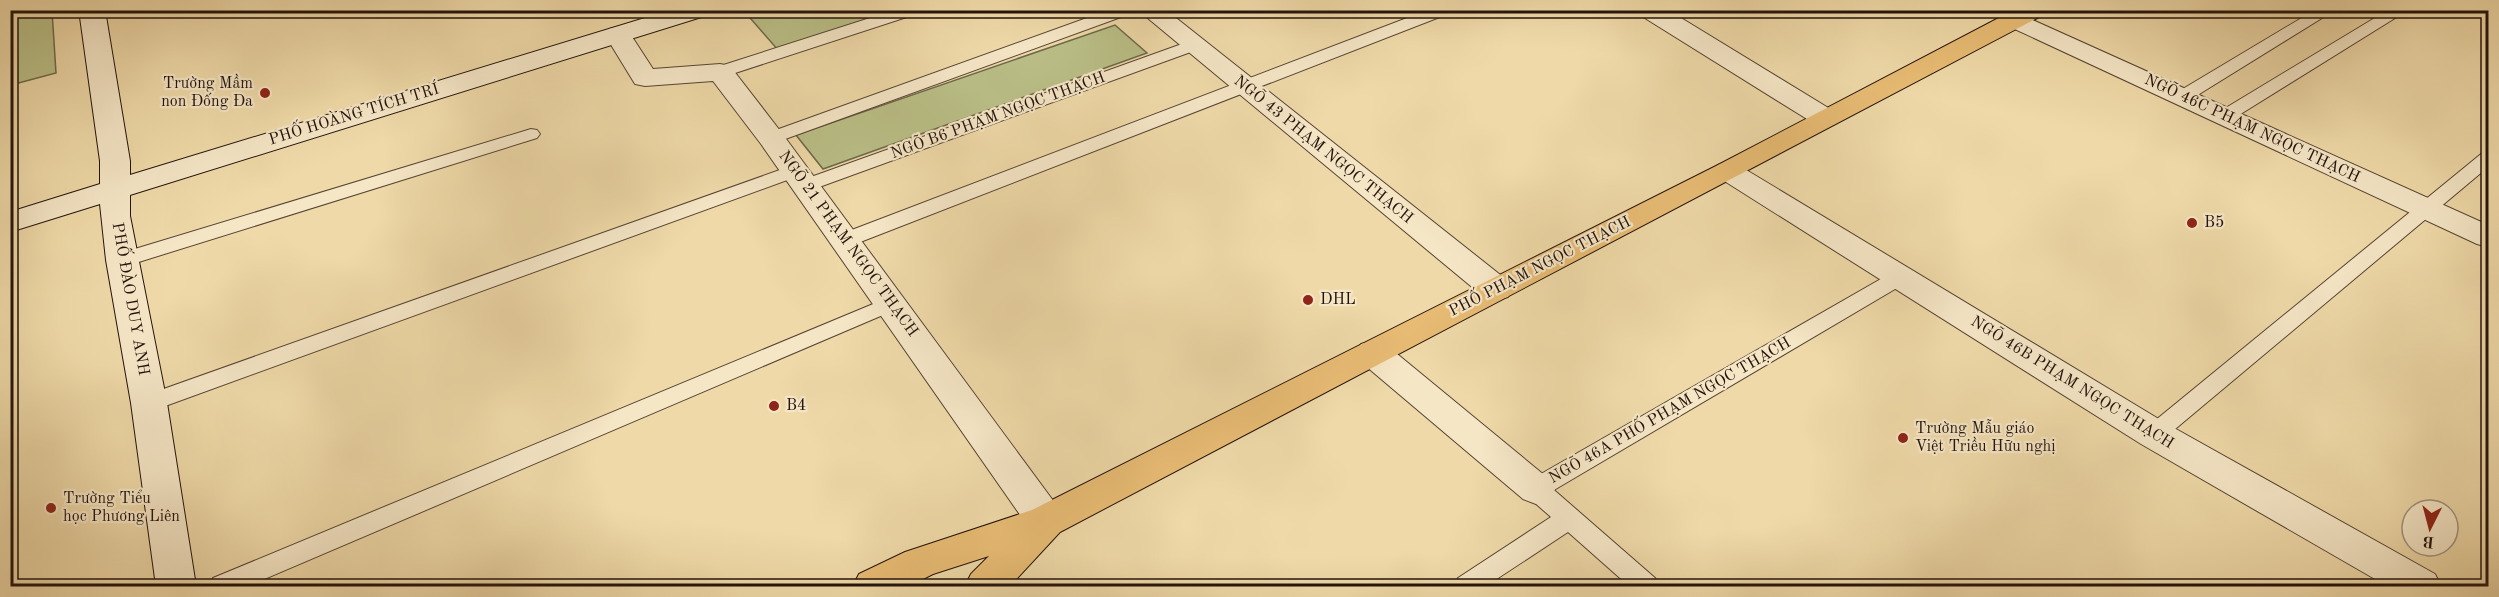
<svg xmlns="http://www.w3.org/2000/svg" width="2499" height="597" viewBox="0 0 2499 597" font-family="'Old Standard TT',serif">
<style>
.green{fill:#babf87;stroke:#6e694a;stroke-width:1.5}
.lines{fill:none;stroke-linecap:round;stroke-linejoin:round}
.lane-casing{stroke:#564433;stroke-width:2}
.street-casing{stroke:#564433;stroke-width:2}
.secondary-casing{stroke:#23130c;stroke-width:2}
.primary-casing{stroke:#23130c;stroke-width:2}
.lane{fill:#f5e6c6;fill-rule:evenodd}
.street{fill:#f5e6c6;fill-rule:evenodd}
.secondary{fill:#f5e6c6;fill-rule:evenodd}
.primary{fill:#e8bc74;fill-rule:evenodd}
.poi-dot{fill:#8f2418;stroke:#f5e6c6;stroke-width:2}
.labels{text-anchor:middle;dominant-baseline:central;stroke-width:4.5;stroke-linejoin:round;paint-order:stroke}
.poi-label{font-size:16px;fill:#23130c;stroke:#f5e6c6;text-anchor:start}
.street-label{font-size:16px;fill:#23130c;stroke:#f5e6c6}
</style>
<rect width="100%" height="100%" fill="#efd9a8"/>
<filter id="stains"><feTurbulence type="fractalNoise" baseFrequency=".00333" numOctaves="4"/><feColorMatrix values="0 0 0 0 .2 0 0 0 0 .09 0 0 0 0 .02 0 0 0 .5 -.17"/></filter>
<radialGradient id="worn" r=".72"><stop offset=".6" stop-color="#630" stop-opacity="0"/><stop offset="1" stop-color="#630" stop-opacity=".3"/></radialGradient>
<!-- green -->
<path class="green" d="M11,10l41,1 4,62 -45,12z
M744,11h155l-121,39z
M1115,25l32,28 -324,116 -27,-34z"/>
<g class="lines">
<!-- lane casing -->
<g class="lane-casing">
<path id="lane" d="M895,10h26l-2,3 -193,63h-12l-3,-4 3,-4z
M1109,10h25l-2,3 -355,129h-12l-3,-4 3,-4z
M1428,10h24l-2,3 -600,233 -7,1 -7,-1 -3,-5 3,-5z
M2315,10h20l-147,91h-12l-3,-4 3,-4z
M2388,10h20l-177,110h-12l-3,-4 3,-4z
M1193,40l8,5 -2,4 -388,141h-14l-3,-4 3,-4z
M531,129l6,1 3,4 -3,4 -408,127 -7,2 -7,-2 -3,-5 3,-5z
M2488,152v15l-326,273 -8,3 -8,-3 -4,-6 4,-6 335,-274z
M794,165l7,2 2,4 -2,4 -644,234 -8,2 -8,-2 -3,-6 3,-6z
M1900,270l7,2 3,5 -3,5 -353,208 101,88 4,8h-30l-61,-54 -82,54h-32l4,-8 93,-61 -24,-21 -3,-7 3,-7 366,-210z
M890,297l7,2 4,5 -4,5 -649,277h-39l4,-8z"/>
</g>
<!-- street casing -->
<g class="street-casing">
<path id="street" d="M1138,10h28l342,271 4,8 -4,8 -12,3 -12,-3z
M1637,10h31l167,102 4,6 -4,6 -10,2 -10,-2 -175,-109z
M2015,12l473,213v22l-11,-3 -471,-219 -4,-5 4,-5z
M618,27l9,2 26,40 67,-5 10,2 51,66 279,378 5,11 -5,11 -14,4 -14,-4 -271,-388 -48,-63 -68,5 -10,-2 -30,-49 4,-6z
M1728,162l10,3 429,259 268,150 6,12h-54l-246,-142 -423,-267 -5,-6 5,-6z
M1373,341l12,3 164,135 6,10 -6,10 -13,5 -13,-5 -162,-137 -5,-9 5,-9z"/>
</g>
<!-- secondary casing -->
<g class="secondary-casing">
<path id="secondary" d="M79,10h26l25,151v14l541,-165h40l-3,5 -578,180v21l37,187 29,183h-40l-25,-183 -25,-143 -6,-56 -90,28v-20l90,-28v-23z"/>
</g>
<!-- primary casing -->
<g class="primary-casing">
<path id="primary" d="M2014,10h32l-3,5 -983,517 -50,54h-45l6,-12 18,-18 -56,18 -24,12h-56l6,-12 46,-22 127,-42 686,-345z"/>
</g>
<!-- lane -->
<use href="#lane" class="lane"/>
<!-- street -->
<use href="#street" class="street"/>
<!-- secondary -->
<use href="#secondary" class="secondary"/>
<!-- primary -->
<use href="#primary" class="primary"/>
</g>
<!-- markers -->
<g class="poi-dot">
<circle cx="265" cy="93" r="6"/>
<circle cx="2192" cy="223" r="6"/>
<circle cx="1308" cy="300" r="6"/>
<circle cx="774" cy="406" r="6"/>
<circle cx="1903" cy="438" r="6"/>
<circle cx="51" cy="508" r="6"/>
</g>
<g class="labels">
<!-- poi labels -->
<g class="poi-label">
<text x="253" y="84" text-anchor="end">Trường Mầm<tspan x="253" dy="18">non Đống Đa</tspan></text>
<text x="2204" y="223">B5</text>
<text x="1320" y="300">DHL</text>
<text x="786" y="406">B4</text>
<text x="1915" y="429">Trường Mẫu giáo<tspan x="1915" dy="18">Việt Triều Hữu nghị</tspan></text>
<text x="63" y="499">Trường Tiểu<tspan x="63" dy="18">học Phương Liên</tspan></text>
</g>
<!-- street labels -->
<g class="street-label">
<text transform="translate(354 115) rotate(-17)">PHỐ HOÀNG TÍCH TRÍ</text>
<text transform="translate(998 116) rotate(-20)">NGÕ B6 PHẠM NGỌC THẠCH</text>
<text transform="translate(2252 129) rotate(25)">NGÕ 46C PHẠM NGỌC THẠCH</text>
<text transform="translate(1323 150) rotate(39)">NGÕ 43 PHẠM NGỌC THẠCH</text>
<text transform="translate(848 244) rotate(54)">NGÕ 21 PHẠM NGỌC THẠCH</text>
<text transform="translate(1540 267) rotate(-27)">PHỐ PHẠM NGỌC THẠCH</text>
<text transform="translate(130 299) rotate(80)">PHỐ ĐÀO DUY ANH</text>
<text transform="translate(2072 383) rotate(32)">NGÕ 46B PHẠM NGỌC THẠCH</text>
<text transform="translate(1670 411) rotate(-30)">NGÕ 46A PHỐ PHẠM NGỌC THẠCH</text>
</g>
</g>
<!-- margin -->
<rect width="2499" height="597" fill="none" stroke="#efd9a8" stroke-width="36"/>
<rect x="12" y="12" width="2475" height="573" fill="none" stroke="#23130c" stroke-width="3"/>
<rect x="18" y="18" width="2463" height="561" fill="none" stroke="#23130c" stroke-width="1.5"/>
<!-- north arrow -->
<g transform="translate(2430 528) rotate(186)"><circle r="28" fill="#f5e6c6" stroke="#a1927c" stroke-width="1.5"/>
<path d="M0-4.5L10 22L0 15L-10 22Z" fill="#8f2418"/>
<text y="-9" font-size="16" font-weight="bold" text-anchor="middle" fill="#23130c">B</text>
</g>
<rect width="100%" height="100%" filter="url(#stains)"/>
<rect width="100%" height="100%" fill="url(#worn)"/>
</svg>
